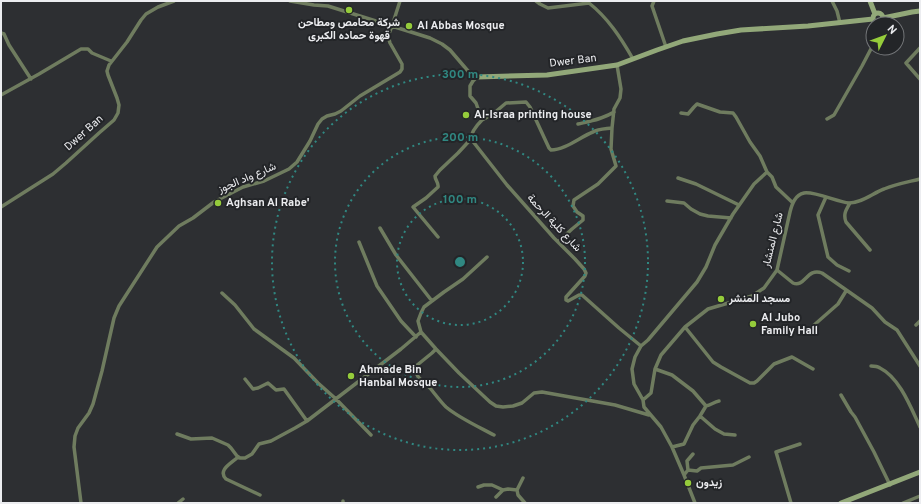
<svg xmlns="http://www.w3.org/2000/svg" width="921" height="504" viewBox="0 0 921 504" font-family="Overpass,Vazirmatn,sans-serif">
<style>
.lines{fill:none;stroke-linecap:round;stroke-linejoin:round}
.street{stroke:#6f7c5f;stroke-width:3.5}
.secondary{stroke:#92a879;stroke-width:5}
.ring{fill:none;stroke:#308882;stroke-width:2;stroke-dasharray:2 4}
.poi-dot{fill:#95cc3b;stroke:#232528;stroke-width:1.5}
.labels{text-anchor:middle;dominant-baseline:central;stroke-width:4;stroke-linejoin:round;paint-order:stroke}
.poi-label{font-size:11px;font-weight:bold;fill:#ecedf0;stroke:#232528;text-anchor:start}
.street-label{font-size:11px;fill:#ecedf0;stroke:#232528}
.centre{fill:#308882;stroke:#232528;stroke-width:2}
.ring-label{font-size:12px;text-anchor:middle;font-weight:bold;fill:#308882;stroke:#232528;stroke-width:4;stroke-linejoin:round;paint-order:stroke}
</style>
<rect width="100%" height="100%" fill="#2d2f32"/>
<g class="lines">
<!-- street -->
<path class="street" d="M290,1l24,4 14,1 102,32 12,6 8,6 18,21 9,6 -4,4 -3,5v10l6,7 6,17c-5,5 -11,12 -11,19l36,46 47,53 21,21 9,10 2,4 -1,3 -19,21v3l2,1 11,-6h3l37,33 22,18
M536,1l4,3 8,4 41,-5c19,15 32,35 44,56
M654,1l-2,5 14,41
M832,1l5,10 3,12
M876,24v-1
M1,33l3,1 5,11 22,34
M920,79l-14,-16 14,-15
M1,95l38,-21 42,-25h7l4,4 19,8
M681,113l7,1 6,-7 3,-3 23,8 13,1 3,4 14,25 10,14 7,16 5,5 4,10 17,16
M827,119l7,-4 28,-49 11,-21
M482,120l11,-6 13,-11 20,-1 4,5 19,41 2,2c14,0 29,-13 42,-18 5,-3 12,-3 19,-4
M578,124c13,-3 25,-5 36,-12
M678,178l18,6 43,21
M826,197l-8,18 10,42 9,8 12,6
M667,201l17,2 7,6 9,5 8,2 23,2
M850,203c-4,7 -7,11 -4,19l24,28
M1,207l52,-33 13,-11 33,-30 15,-13 4,-7 1,-8 -2,-7 -9,-23 -1,-4 2,-6 18,-23 14,-22 5,-6 12,-7 16,-6
M380,228l16,27 36,46
M438,237l-25,-30 13,-9 12,-11c1,-4 -3,-7 -3,-11l5,-6 18,-17 13,-14
M359,242l18,44 24,35 15,16
M558,242l14,-13 11,-9v-4l-6,-4 -4,-6 1,-6 24,-16 18,-18 -5,-17 1,-21 2,-19 6,-11 1,-9 -4,-24
M487,257l-24,22 -19,13 -20,15 -3,6 -3,8 3,11 15,17 23,24 31,29 6,4 7,1 10,-1 9,-3 12,-10 8,-1 73,13 34,10
M777,270l16,13c12,5 14,-16 29,-10l50,35 13,14 12,8 23,36
M222,293l13,12 19,24 40,29 24,25 18,16 35,36
M916,325l4,-4
M685,327l28,35 8,5 29,16h4l3,-2 17,-17 18,-7 21,12
M805,333l33,-29 8,-13
M436,349l-4,4 -16,13c-3,10 8,16 14,22 5,6 10,13 16,19 13,11 33,20 48,28
M871,366c3,0 6,0 9,2 20,10 31,40 40,59
M655,369l17,6 21,16 13,15 -6,10 -7,9 -9,19 -12,3
M245,379l8,10 5,-1 10,-5 8,7 8,-1 23,32
M841,395l10,17 4,5 19,35 16,33
M643,400l-9,-16 -2,-15 3,-12 6,-11 7,-6 49,-58 9,-15 9,-22 18,-31 21,-30 13,-12
M706,406c5,-1 8,-4 13,-5
M700,416l15,13 9,5 11,1
M177,434l14,5 21,-1 16,7 3,3 6,8 3,2h5l7,-4 7,-10 12,-3 24,-13 12,-7 94,-72 20,-17
M238,457c-6,6 -21,13 -12,22l34,16
M688,470l-1,-9 6,-7
M684,475l4,-5 9,1 4,-3 32,-3 16,-8
M478,487l6,-2h8l11,5 5,-1 9,1 1,5 7,8
M517,490l6,-12
M496,497l7,-7
M81,503l-7,-56 1,-11 3,-8 11,-15 4,-9 9,-33 12,-53 5,-12 38,-59 22,-21 14,-8 21,-16 29,-15 21,-6 25,-12 8,-7 13,-21 8,-17 4,-5 5,-3 8,-2 6,-3 19,-15 40,-24 2,-3v-5l-12,-21 -2,-7 4,-10 8,-25
M178,503l5,-4
M343,503v-2
M695,503l-11,-28 -12,-28 -11,-20 -17,-20 -1,-7 8,-7 4,-24 6,-14 24,-28 23,-18 44,-13 12,-8 13,-18 13,-58c2,-8 5,-17 14,-19 10,-2 34,9 45,10 13,0 24,-10 35,-14 12,-5 24,-7 36,-10
M791,503l-15,-51 24,-8
M903,503l17,-7"/>
<!-- secondary -->
<path class="secondary" d="M870,1l5,13
M873 18a5 5 0 1 1 10 0a5 5 0 1 1-10 0Z
M883,18l29,-6 8,-1
M477,77l70,-2 70,-10 40,-15 26,-9 34,-7 24,-4 67,-4 65,-7
M841,503l79,-31"/>
</g>
<!-- distance rings -->
<g class="ring">
<circle cx="460" cy="262" r="63"/>
<circle cx="460" cy="262" r="125"/>
<circle cx="460" cy="262" r="188"/>
</g>
<!-- markers -->
<g class="poi-dot">
<circle cx="349" cy="10" r="4"/>
<circle cx="409" cy="26" r="4"/>
<circle cx="466" cy="115" r="4"/>
<circle cx="218" cy="203" r="4"/>
<circle cx="721" cy="299" r="4"/>
<circle cx="753" cy="324" r="4"/>
<circle cx="351" cy="376" r="4"/>
<circle cx="688" cy="483" r="4"/>
</g>
<g class="labels">
<!-- poi labels -->
<g class="poi-label">
<text x="349" y="23" text-anchor="middle">شركة محامص ومطاحن<tspan x="349" dy="13">قهوة حماده الكبرى</tspan></text>
<text x="417" y="26">Al Abbas Mosque</text>
<text x="474" y="115">Al-Israa printing house</text>
<text x="226" y="203">Aghsan Al Rabe'</text>
<text x="729" y="299">مسجد المنشر</text>
<text x="761" y="318">Al Jubo<tspan x="761" dy="13">Family Hall</tspan></text>
<text x="359" y="370">Ahmade Bin<tspan x="359" dy="13">Hanbal Mosque</tspan></text>
<text x="696" y="483">زيدون</text>
</g>
<!-- street labels -->
<g class="street-label">
<text transform="translate(573 61) rotate(-7)">Dwer Ban</text>
<text transform="translate(84 133) rotate(-42)">Dwer Ban</text>
<text transform="translate(247 178) rotate(-23)">شارع واد الجوز</text>
<text transform="translate(554 223) rotate(47)">شارع كلية الرحمة</text>
<text transform="translate(773 240) rotate(-76)">شارع المنشار</text>
</g>
</g>
<circle cx="460" cy="262" r="6" class="centre"/>
<g class="ring-label">
<text x="460" y="78">300 m</text>
<text x="460" y="141">200 m</text>
<text x="460" y="203">100 m</text>
</g>
<!-- border -->
<rect width="921" height="504" fill="none" stroke="#ecedf0" stroke-width="4"/>
<!-- north arrow -->
<g transform="translate(885 36) rotate(48)"><circle r="19" fill="#232528" stroke="#737578"/>
<path d="M0-3L7 15L0 10L-7 15Z" fill="#95cc3b"/>
<text y="-6" font-size="11" font-weight="bold" text-anchor="middle" fill="#ecedf0">N</text>
</g>
</svg>
